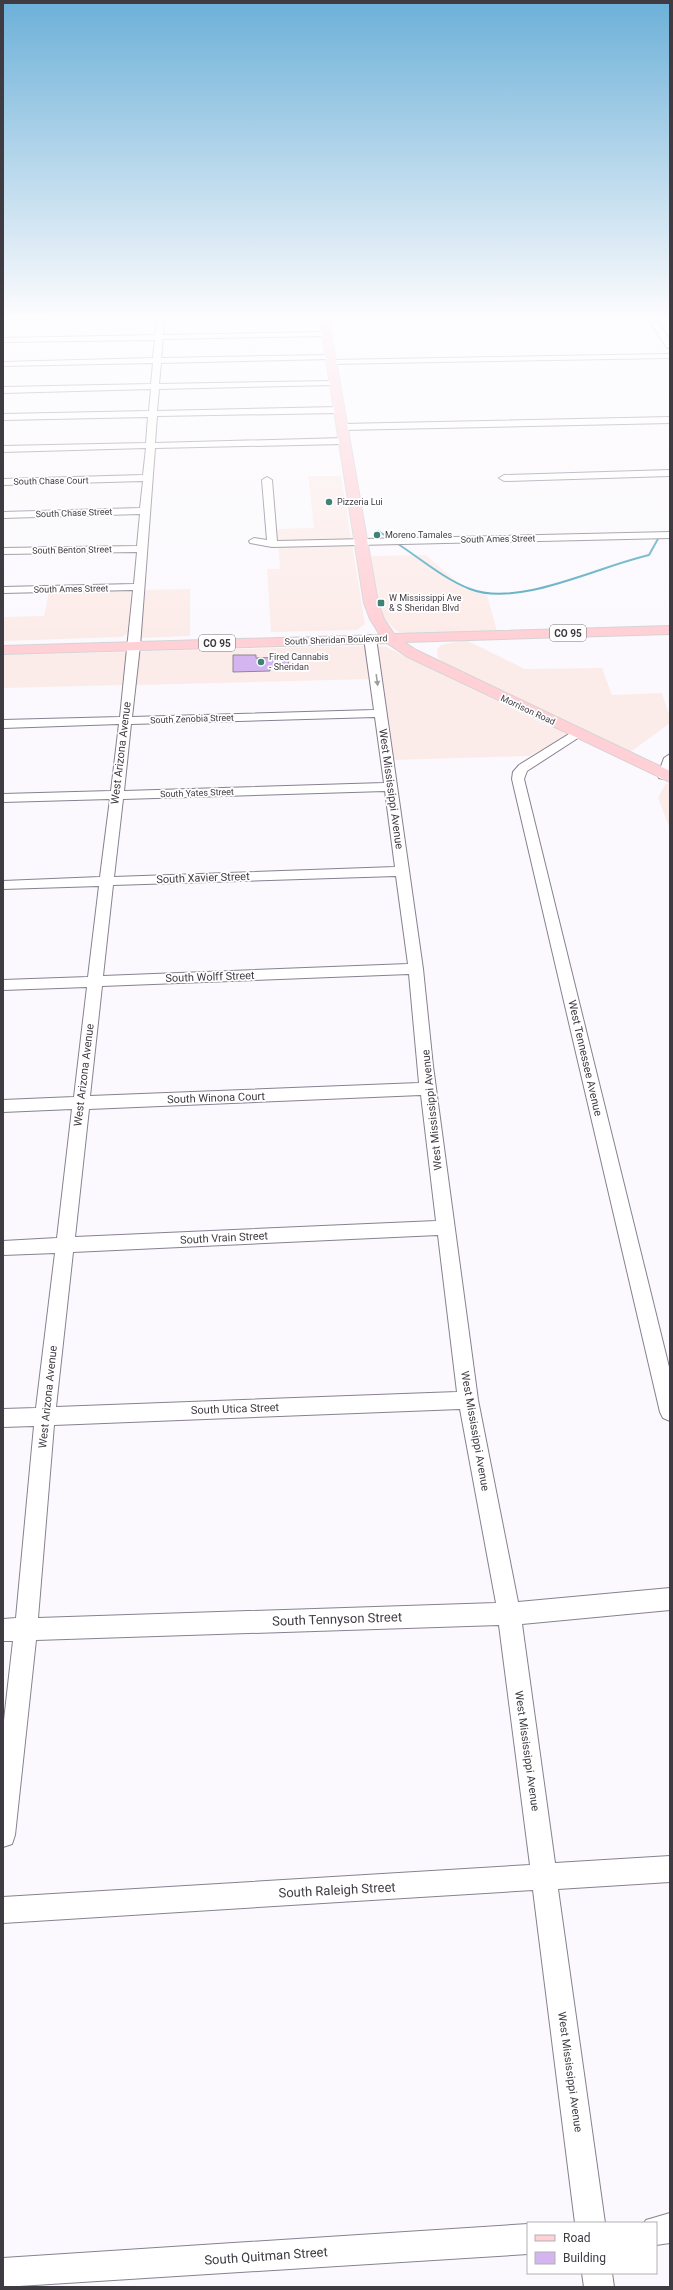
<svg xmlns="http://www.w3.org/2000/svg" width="673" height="2290" viewBox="0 0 673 2290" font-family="Roboto,sans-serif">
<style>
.commercial{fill:#fcece9}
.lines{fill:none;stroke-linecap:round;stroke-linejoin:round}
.stream{stroke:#53aabf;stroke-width:2}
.building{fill:#d4b5f0;stroke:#8f8697}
.minor-casing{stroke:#888090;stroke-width:2}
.major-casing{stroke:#d5d4d5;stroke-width:2}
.minor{fill:#fff;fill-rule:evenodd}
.major{fill:#ffd0d6;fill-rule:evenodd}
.oneway{fill:#9f9da0}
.poi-dot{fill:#3f8376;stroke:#fff;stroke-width:1.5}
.labels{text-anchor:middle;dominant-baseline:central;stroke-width:3.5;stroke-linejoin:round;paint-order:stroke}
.far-street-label{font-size:9px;fill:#3f3b42;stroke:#fff}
.far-poi-label{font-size:9px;fill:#3f3b42;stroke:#fff;text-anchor:start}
.shield{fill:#fff;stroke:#79767b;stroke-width:1}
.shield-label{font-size:10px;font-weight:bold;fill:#3f3b42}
.street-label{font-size:11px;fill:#3f3b42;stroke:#fff}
.near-street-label{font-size:13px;fill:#3f3b42;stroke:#fff}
</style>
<rect width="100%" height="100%" fill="#fbf9fd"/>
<!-- commercial -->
<path class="commercial" d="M308,476h33l24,148 -8,6 -86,2 -4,-63h13l-3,-40 37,-1z
M426,555l39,34 22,6 10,36 -91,2 -7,-1 -5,-3 -14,-16 -10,-57z
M190,589v47l-50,2 2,-48z
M131,590l-3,43 -6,4 -119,4v-24l41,-1 5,-25z
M466,640l59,29 77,-1 10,27 50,-2 8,24v6l-41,30 -177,-86 -10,-5 -4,-5 -1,-8 4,-4z
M368,646l4,33 -236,6 3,-32 7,-2z
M380,646l6,1 164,80 7,1 8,4 2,4 -38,20 -137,4 -14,-113z
M124,652l2,2 -3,31 -120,3v-33z
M666,783l4,1v45l-12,-31z"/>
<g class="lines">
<!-- stream -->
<path class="stream" d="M378,531l8,5
M398,544c23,15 46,35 72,45 49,19 129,-23 179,-34l10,-18"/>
</g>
<!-- building -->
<path class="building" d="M233,655h23v3l32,-1 1,9 -19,1v4l-37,1z"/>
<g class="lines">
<!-- minor casing -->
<g class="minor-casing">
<path id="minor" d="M216,314l-4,2 -47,1 -2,18 163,-3 4,2 -4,2 -163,3 -2,19 169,-3 4,2 -4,2 -169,4 -2,21 175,-3 4,2 -4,2 -175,4 -2,22 182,-4 4,3 -4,3 -182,3 -2,27 189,-5 4,3 -4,3 -189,4 -15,198 -8,71 242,-7 -10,-72 6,-3 6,3 47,331 10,97 45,334 40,202 152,-14v22l-148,14 33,239 115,-7v26l-112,7 47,334h-30l-42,-333 -530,33v-26l527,-32 -31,-240 -463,15 -21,195 -3,9 -9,3v-118l10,-88h-10v-22l13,-1 18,-192 -31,1v-18l33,-1 19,-155 -52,2v-14l54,-3 15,-129 -69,3v-12l71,-3 13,-110 -84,3v-10l85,-3 11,-91 -96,3v-8l97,-4 10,-78 -107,3v-8l108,-3 8,-67 -116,4v-8l117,-3 13,-127 -130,3v-6l131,-3 3,-32 -134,2v-6l134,-2 3,-32 -137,4v-6l137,-4 3,-27 -140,4v-6l140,-4 3,-27 -143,4v-6l143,-3 2,-26 -145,3v-6l146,-3 2,-22 -148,4v-6l148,-3 2,-21 -150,3v-4l150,-4 2,-18 -152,2v-4l152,-3 2,-18 -154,2v-4zM375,717l9,66 -260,8 7,-67zM385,791l10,76 -281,10 9,-78zM396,876l12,88 -305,12 10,-91zM409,974l10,109 -329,13 12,-110zM421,1095l15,126 -361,16 14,-128zM438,1235l19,157 -401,15 17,-155zM460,1409l36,194 -458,15 16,-193z
M645,314h8l17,26v8h-3z
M670,354v4l-339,6 -4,-2 4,-2z
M670,417v6l-328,7 -4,-3 4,-3z
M670,470v6l-166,5 -5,-3 5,-3z
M267,477l5,3 5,61 393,-9v6l-398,9 -22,-4 -1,-2 5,-3 13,2 -5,-60z
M577,729l6,4 -2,3 -54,35 -3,8 146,592v50l-7,-3 -3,-6 -148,-633 1,-7 6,-7z
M670,754v22l-6,3 -5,-1 -1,-3 6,-17z
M670,2213v30l-14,2v-22h-12l2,-3z
M528,2224v30l-525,33v-29z
M582,2273h30l2,14h-30z"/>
</g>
<!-- major casing -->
<g class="major-casing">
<path id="major" d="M319,314h9l50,289 6,16 10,15 276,-8v8l-266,8 12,8 254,121v11l-264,-126 -19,-13 -384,11v-8l377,-11 -10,-16 -6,-16z"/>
</g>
<!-- minor -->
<use href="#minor" class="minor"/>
<!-- major -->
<use href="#major" class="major"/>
</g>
<!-- one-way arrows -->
<defs><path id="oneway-solid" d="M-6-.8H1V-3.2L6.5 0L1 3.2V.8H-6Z"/></defs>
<use class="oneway" href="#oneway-solid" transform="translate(377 680) rotate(82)"/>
<!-- sky -->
<linearGradient id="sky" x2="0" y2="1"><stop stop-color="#6cb0d8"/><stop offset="0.5" stop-color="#fdfcfe"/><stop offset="1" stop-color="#fdfcfe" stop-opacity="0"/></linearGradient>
<rect width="673" height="634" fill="url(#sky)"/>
<!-- markers -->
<g class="poi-dot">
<circle cx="329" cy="502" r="4"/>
<circle cx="377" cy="535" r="4"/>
<rect x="377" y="599" width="8" height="8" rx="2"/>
<circle cx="261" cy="662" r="4"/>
</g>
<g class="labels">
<!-- far-street labels -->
<g class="far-street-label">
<text transform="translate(51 481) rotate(-1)">South Chase Court</text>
<text transform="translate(74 513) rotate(-2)">South Chase Street</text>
<text transform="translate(498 539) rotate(-1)">South Ames Street</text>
<text transform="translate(72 550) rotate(-1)">South Benton Street</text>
<text transform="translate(71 589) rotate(-1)">South Ames Street</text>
<text transform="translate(336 640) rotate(-2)">South Sheridan Boulevard</text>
<text transform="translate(528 710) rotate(25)">Morrison Road</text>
<text transform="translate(192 719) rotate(-2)">South Zenobia Street</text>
<text transform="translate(197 793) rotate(-2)">South Yates Street</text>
</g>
<!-- far-poi labels -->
<g class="far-poi-label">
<text x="337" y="502">Pizzeria Lui</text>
<text x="385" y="535">Moreno Tamales</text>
<text x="389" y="598">W Mississippi Ave<tspan x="389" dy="10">&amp; S Sheridan Blvd</tspan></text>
<text x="269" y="657">Fired Cannabis<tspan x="269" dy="10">- Sheridan</tspan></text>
</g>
<!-- shield labels -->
<g class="shield">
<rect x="550" y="625" width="36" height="16" rx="3"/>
<rect x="199" y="635" width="36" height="16" rx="3"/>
</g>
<g class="shield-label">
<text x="568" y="633">CO 95</text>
<text x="217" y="643">CO 95</text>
</g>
<!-- street labels -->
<g class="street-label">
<text transform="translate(121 753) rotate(-83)">West Arizona Avenue</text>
<text transform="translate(391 789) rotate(82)">West Mississippi Avenue</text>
<text transform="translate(203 878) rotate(-2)">South Xavier Street</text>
<text transform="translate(210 977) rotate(-2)">South Wolff Street</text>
<text transform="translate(585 1058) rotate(77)">West Tennessee Avenue</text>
<text transform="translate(84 1075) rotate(-83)">West Arizona Avenue</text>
<text transform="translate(216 1098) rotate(-2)">South Winona Court</text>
<text transform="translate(432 1110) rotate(-96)">West Mississippi Avenue</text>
<text transform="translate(224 1238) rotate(-3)">South Vrain Street</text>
<text transform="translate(48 1397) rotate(-84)">West Arizona Avenue</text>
<text transform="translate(235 1409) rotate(-2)">South Utica Street</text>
<text transform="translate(475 1431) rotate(80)">West Mississippi Avenue</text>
<text transform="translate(527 1751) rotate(82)">West Mississippi Avenue</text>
<text transform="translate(570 2072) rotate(82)">West Mississippi Avenue</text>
</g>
<!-- near-street labels -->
<g class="near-street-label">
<text transform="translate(337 1619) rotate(-2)">South Tennyson Street</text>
<text transform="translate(337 1890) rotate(-3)">South Raleigh Street</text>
<text transform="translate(266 2256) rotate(-4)">South Quitman Street</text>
</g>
</g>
<!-- border -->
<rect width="673" height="2290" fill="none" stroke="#3f3b42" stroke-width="8"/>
<!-- legend -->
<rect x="527" y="2222" width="130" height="52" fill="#ffffff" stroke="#b2b1b3"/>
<rect x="535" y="2235" width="20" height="6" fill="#ffd0d6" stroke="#b2b1b3"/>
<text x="563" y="2242" font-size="12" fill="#3f3b42">Road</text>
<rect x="535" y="2252" width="20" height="12" fill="#d4b5f0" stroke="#b2b1b3"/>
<text x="563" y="2262" font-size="12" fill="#3f3b42">Building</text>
</svg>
